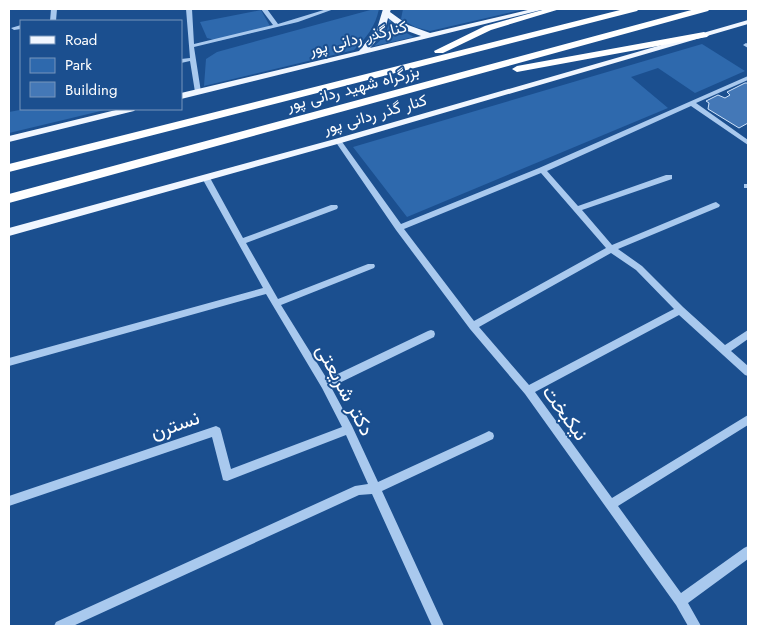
<svg xmlns="http://www.w3.org/2000/svg" width="757" height="635" viewBox="0 0 757 635" font-family="Jost,Vazirmatn,sans-serif">
<style>
.green{fill:#2e69ad}
.building{fill:#4478b7;stroke:#cfe3fa}
.lines{fill:none;stroke-linecap:round;stroke-linejoin:round}
.minor{fill:#a9c9ee;fill-rule:evenodd}
.major{fill:#f0f6ff;fill-rule:evenodd}
.highway{fill:#fff;fill-rule:evenodd}
.labels{text-anchor:middle;dominant-baseline:central;stroke-width:4;stroke-linejoin:round;paint-order:stroke}
.far-street-label{font-size:16px;fill:#fff;stroke:#1b4f8f}
.street-label{font-size:20px;fill:#fff;stroke:#1b4f8f}
</style>
<rect width="100%" height="100%" fill="#1b4f8f"/>
<!-- green -->
<path class="green" d="M374,9h5c-4,18 -12,28 -25,41l-150,36 2,-27 11,-7z
M403,9h122l-95,22 -15,-4 -14,-8z
M261,10l10,18 -52,13 -12,-3 -7,-16z
M389,18l6,9 19,10 -40,9c11,-9 14,-14 15,-28z
M702,44l43,27 -50,22 -37,-25 -27,9 37,31 -261,109 -54,-70z
M25,109h84l-100,24v-21z"/>
<!-- building -->
<path class="building" d="M745,83h3v40l-9,5 -31,-19 1,-6 -3,-2 12,-6 7,3 5,-3 -3,-3z"/>
<g class="lines">
<!-- minor -->
<path class="minor" d="M51,9h6l-1,12h-6z
M186,9h6l2,35 79,-19 -12,-16h6l11,15 49,-15h7l-36,13 -104,25 7,45 -3,2 -3,-2 -5,-31 -9,2v-4l9,-1z
M21,25v4l-7,1 -3,-2z
M746,43l2,1v4l-5,-3z
M748,76v4l-52,23 52,37v5l-57,-39 -144,65 31,35 88,-31h6v4l-90,31 30,35 101,-42 3,-1 4,3 -1,2 -101,42 24,17 41,41 42,38 23,-15v9l-17,12 17,15v10l-3,-1 -66,-60 -144,77 77,106 136,-83v10l-130,81 63,87 63,-45 4,-2v13l-60,44 13,23h-13l-12,-21 -151,-211 -55,-65 -74,-99 -61,-89 3,-2h2l61,85 138,-56zM541,173l65,75 -132,73 -70,-92zM611,253l25,17 38,39 -145,76 -50,-58z
M203,176h6l34,62 88,-33h6l1,2 -1,2 -91,34 32,56 90,-35h6l1,2 -1,2 -93,37 46,74 101,-48 3,-1 3,1 1,3 -1,3 -103,50 21,39 26,56 107,-49 4,-2 4,2 1,3 -1,3 -111,52 62,135h-12l-60,-132 -13,1 -286,131h-19l2,-4 299,-136 13,-2 -22,-49 -119,46 -4,-1 -1,-4 -10,-39 -203,69v-10l207,-70 4,2 1,3 10,38 111,-42 -20,-39 -56,-94 -257,72v-8l254,-70 -61,-110z
M744,184h4v4h-4z"/>
<!-- major -->
<path class="major" d="M383,9h8l-1,3 18,13 22,8 102,-24h13l-364,90v-6l178,-42 18,-22zM388,18l14,11 19,7 -51,12 15,-18z
M748,20v4l-407,119 -332,93v-8l326,-89z
M120,109h16l-2,2 -125,31v-6z"/>
<!-- highway -->
<path class="highway" d="M546,9h14l-69,21 -48,23h-8l-1,-2 51,-25z
M624,9h15l-2,2 -628,161v-8z
M695,9h15l-2,2 -699,192v-9z
M704,32l5,3 -2,2 -190,35 -5,-3 5,-3z"/>
</g>
<g class="labels">
<!-- far-street labels -->
<g class="far-street-label">
<text transform="translate(358 38) rotate(-14)">کنارگذر ردانی پور</text>
<text transform="translate(353 88) rotate(-15)">بزرگراه شهید ردانی پور</text>
<text transform="translate(375 114) rotate(-16)">کنار گذر ردانی پور</text>
</g>
<!-- street labels -->
<g class="street-label">
<text transform="translate(345 390) rotate(62)">دکتر شریعتی</text>
<text transform="translate(565 413) rotate(54)">نیکبخت</text>
<text transform="translate(175 425) rotate(-19)">نسترن</text>
</g>
</g>
<!-- border -->
<rect width="757" height="635" fill="none" stroke="#ffffff" stroke-width="20"/>
<!-- legend -->
<rect x="20" y="20" width="162" height="90" fill="#1b4f8f" stroke="#7695bc"/>
<rect x="30" y="36" width="25" height="8" fill="#f0f6ff" stroke="#7695bc"/>
<text x="65" y="45" font-size="15" fill="#ffffff">Road</text>
<rect x="30" y="58" width="25" height="15" fill="#2e69ad" stroke="#7695bc"/>
<text x="65" y="70" font-size="15" fill="#ffffff">Park</text>
<rect x="30" y="82" width="25" height="15" fill="#4478b7" stroke="#7695bc"/>
<text x="65" y="95" font-size="15" fill="#ffffff">Building</text>
</svg>
